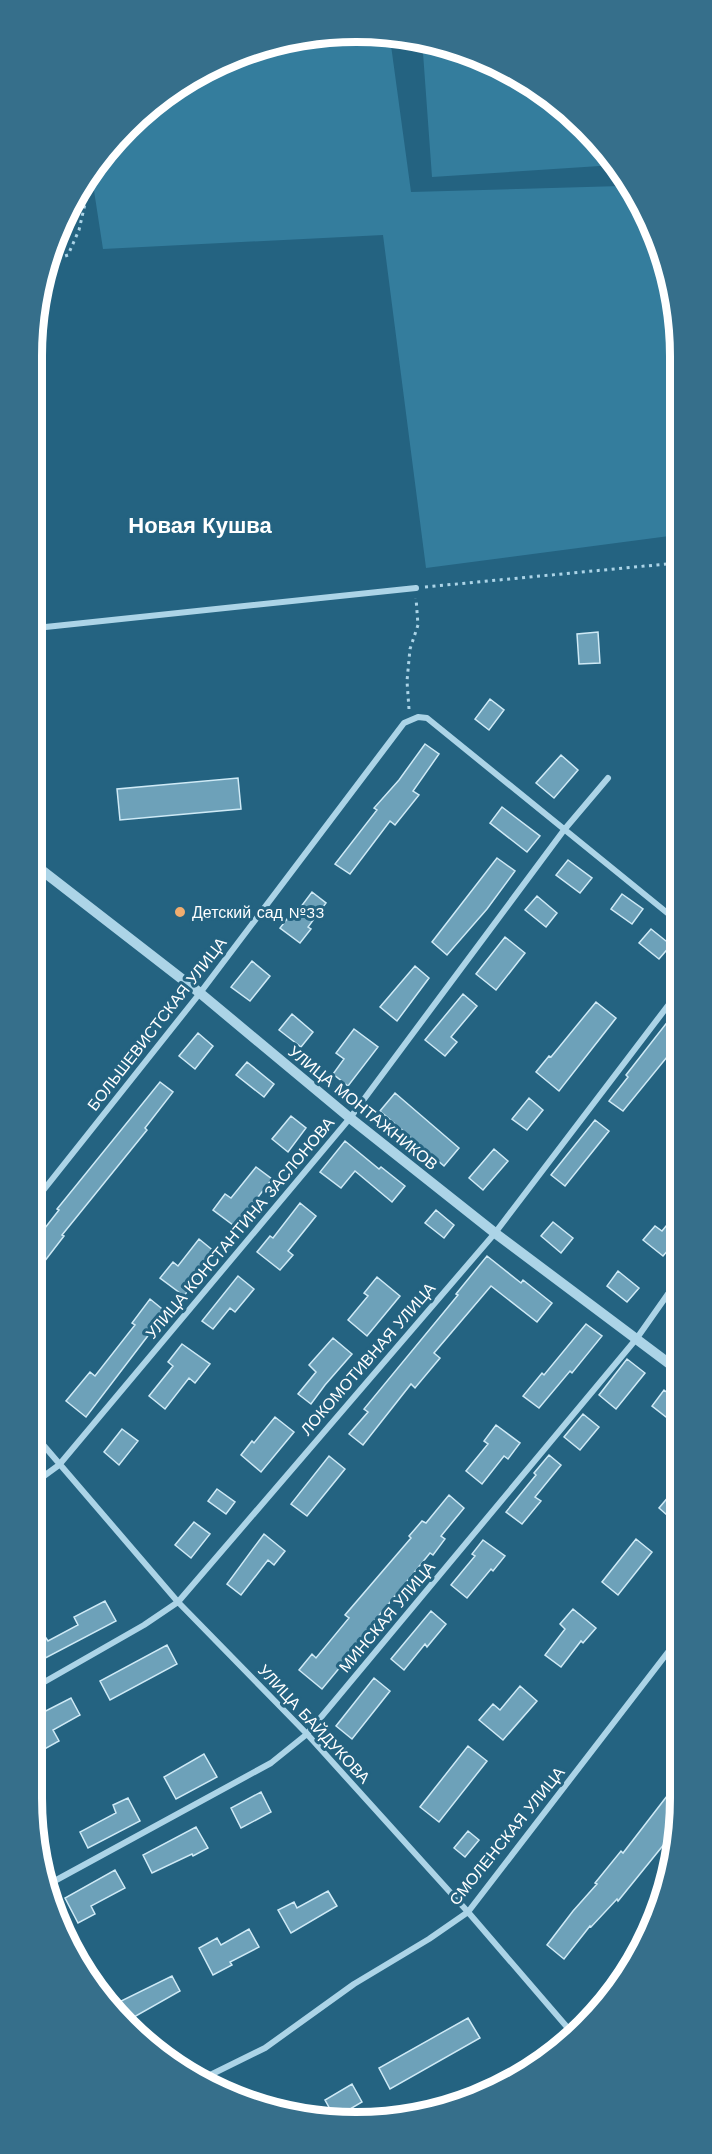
<svg xmlns="http://www.w3.org/2000/svg" width="712" height="2154" viewBox="0 0 712 2154" font-family="'Work Sans',sans-serif">
<style>
.green{fill:#347d9d}
.building{fill:#6da1b9;stroke:#cfeaf6;stroke-width:1.5}
.lines{fill:none;stroke-linecap:round;stroke-linejoin:round}
.path{stroke:#acd4e7;stroke-width:3;stroke-dasharray:3 4.5;stroke-linecap:butt}
.minor{stroke:#acd4e7;stroke-width:6}
.tertiary{stroke:#acd4e7;stroke-width:10}
.poi-dot{fill:#f1ad6f;stroke:#246381;stroke-width:2}
.labels{text-anchor:middle;dominant-baseline:central;stroke-width:6;stroke-linejoin:round;paint-order:stroke}
.poi-label{font-size:16px;fill:#fff;stroke:#246381;text-anchor:start}
.street-label{font-size:16px;fill:#fff;stroke:#246381}
.district-label{font-size:22px;font-weight:bold;fill:#fff;stroke:#246381}
.rim{fill:none;stroke:#fff;stroke-width:8}
</style>
<rect width="100%" height="100%" fill="#246381"/>
<!-- green -->
<path class="green" d="M293,38h97l21,154 210,-6 9,2 17,25 31,100 -1,222 -251,33 -43,-333 -280,14 -12,-78 85,-85z
M422,39l96,36 82,67 15,23 -183,12z"/>
<!-- building -->
<path class="building" d="M598,632l2,31 -21,1 -2,-30z
M490,699l14,11 -15,20 -14,-11z
M425,744l14,10 -26,37 6,4 -24,30 -5,-4 -40,53 -15,-10 42,-54 -3,-2 25,-28z
M561,755l17,15 -24,28 -18,-15z
M238,778l3,31 -121,11 -3,-31z
M502,807l38,29 -13,16 -37,-29z
M497,858l18,13 -28,38 -40,46 -15,-13z
M568,860l24,18 -12,15 -24,-18z
M312,892l14,11 -18,24 3,2 -11,14 -20,-15 11,-14 3,2z
M622,894l21,15 -11,15 -21,-15z
M537,896l20,17 -11,14 -21,-17z
M651,929l20,16 -12,14 -20,-16z
M505,937l20,16 -29,37 -20,-16z
M252,961l18,15 -20,25 -19,-14z
M415,966l14,12 -32,43 -17,-14z
M463,994l14,12 -26,31 6,5 -12,14 -20,-16z
M596,1002l20,16 -57,73 -23,-19 13,-16 2,1z
M676,1011v35l-53,65 -14,-10 19,-24 -2,-2z
M292,1014l21,18 -12,15 -22,-17z
M354,1029l24,18 -30,39 -15,-12 11,-15 -8,-6z
M198,1033l15,13 -18,23 -16,-13z
M247,1062l27,22 -10,13 -28,-22z
M160,1082l13,10 -28,36 2,2 -85,105 2,1 -30,39v-33l25,-32 -2,-1z
M395,1093l64,55 -15,18 -64,-55z
M529,1098l14,12 -16,20 -15,-11z
M291,1116l15,12 -18,24 -16,-13z
M595,1120l14,11 -44,55 -14,-11z
M345,1141l34,28 2,-2 24,19 -13,16 -37,-31 -14,17 -21,-16z
M494,1149l14,12 -25,29 -14,-12z
M256,1167l16,12 -24,31 1,1 -12,17 -24,-18 12,-16 6,4z
M300,1203l16,13 -28,35 5,4 -13,15 -23,-18 13,-16 3,2z
M436,1210l18,15 -10,13 -19,-15z
M676,1214v27l-13,15 -20,-16 12,-14 7,5z
M553,1222l20,16 -12,15 -20,-17z
M199,1239l16,13 -21,27 2,1 -12,16 -24,-18 13,-16 5,4z
M487,1256l34,27 2,-3 29,23 -15,19 -46,-36 -57,67 6,5 -25,30 -4,-4 -48,61 -14,-11 19,-22 -4,-3 94,-114 -2,-1z
M618,1271l21,17 -12,14 -20,-16z
M238,1276l16,13 -19,23 -5,-4 -17,21 -11,-8z
M377,1277l23,19 -33,40 -19,-16 20,-24 -4,-3z
M150,1299l16,13 -80,105 -20,-16 24,-29 5,4 40,-51 -3,-2z
M586,1324l16,12 -30,37 -2,-2 -31,37 -16,-12 19,-23 2,2z
M333,1338l19,16 -27,31 -14,19 -13,-10 18,-22 -7,-7z
M182,1344l28,20 -15,19 -6,-5 -24,31 -16,-13 24,-30 -5,-4z
M627,1359l18,14 -29,36 -17,-14z
M664,1390l11,9v25l-23,-18z
M583,1414l16,13 -19,23 -16,-13z
M275,1417l19,15 -33,40 -20,-17 11,-14 2,2z
M496,1425l24,18 -12,16 -4,-3 -22,28 -16,-13 22,-27 -4,-3z
M122,1429l16,12 -19,24 -15,-13z
M549,1455l12,10 -26,32 6,4 -19,23 -16,-12 30,-37 -2,-2z
M329,1456l16,13 -38,47 -16,-12z
M217,1489l18,13 -9,12 -18,-13z
M675,1489v33l-16,-14z
M449,1495l15,13 -23,28 4,3 -12,16 -3,-2 -39,48 -28,34 2,2 -43,52 -23,-19 13,-16 4,4 33,-40 -4,-3 66,-77 -2,-2 13,-15 4,2z
M194,1522l16,12 -19,24 -16,-13z
M264,1534l21,17 -11,14 -6,-5 -27,35 -14,-11z
M636,1539l16,13 -34,43 -16,-13z
M483,1540l22,16 -12,15 -2,-2 -24,29 -16,-13 24,-29 -3,-2z
M105,1601l11,20 -84,44v-23l12,-7 4,6 30,-16 -4,-8z
M573,1609l23,19 -13,15 -2,-2 -20,26 -16,-12 20,-26 -5,-5z
M431,1611l15,13 -19,23 -2,-3 -21,26 -13,-11z
M167,1645l10,19 -67,36 -10,-19z
M374,1678l16,13 -38,48 -16,-13z
M520,1686l17,15 -34,39 -24,-20 14,-16 7,6z
M71,1698l9,17 -27,15 6,11 -27,15v-38z
M468,1746l19,15 -48,61 -19,-15z
M204,1754l13,23 -41,22 -12,-22z
M674,1787v45l-56,69 -1,-2 -26,28 -1,-1 -26,33 -17,-14 26,-34 24,-27 -2,-1 26,-32 2,2z
M261,1792l10,20 -30,16 -10,-20z
M128,1798l12,23 -52,27 -8,-16 36,-19 -3,-8z
M196,1827l12,21 -15,8 -1,-2 -40,19 -9,-18z
M468,1831l11,9 -14,17 -11,-9z
M115,1870l10,18 -34,18 4,8 -17,9 -13,-25z
M328,1891l9,15 -46,27 -13,-23 16,-8 3,6z
M249,1929l10,18 -29,15 2,3 -19,10 -14,-27 18,-10 4,7z
M172,1976l8,15 -53,30 -10,-18z
M468,2018l12,20 -90,51 -11,-21z
M352,2084l10,18 -27,16 -10,-18z"/>
<g class="lines">
<!-- path -->
<path class="path" d="M51,261l17,-6 11,-25 14,-61
M425,587l252,-24
M409,709l-2,-28 3,-32 8,-24 -2,-27"/>
<!-- minor -->
<path class="minor" d="M36,628l380,-40
M35,884l9,-11
M34,1202l166,-209 204,-270 14,-6 9,1 249,202
M33,1433l145,169 129,132 161,178 105,122
M33,1484l26,-19 291,-347 214,-288 44,-52
M32,1689l112,-64 34,-23 317,-369 181,-238
M49,1884l222,-121 36,-29 330,-396 38,-54
M200,2080l65,-32 89,-64 75,-45 39,-27 207,-269"/>
<!-- tertiary -->
<path class="tertiary" d="M35,865l165,128 150,125 145,115 180,135"/>
</g>
<!-- markers -->
<circle class="poi-dot" cx="180" cy="912" r="6"/>
<g class="labels">
<!-- poi labels -->
<g class="poi-label">
<text x="192" y="912">Детский сад №33</text>
</g>
<!-- street labels -->
<g class="street-label">
<text transform="translate(157 1024) rotate(-52)">БОЛЬШЕВИСТСКАЯ УЛИЦА</text>
<text transform="translate(363 1108) rotate(39)">УЛИЦА МОНТАЖНИКОВ</text>
<text transform="translate(240 1228) rotate(-50)">УЛИЦА КОНСТАНТИНА ЗАСЛОНОВА</text>
<text transform="translate(368 1359) rotate(-49)">ЛОКОМОТИВНАЯ УЛИЦА</text>
<text transform="translate(387 1617) rotate(-50)">МИНСКАЯ УЛИЦА</text>
<text transform="translate(314 1724) rotate(47)">УЛИЦА БАЙДУКОВА</text>
<text transform="translate(507 1836) rotate(-51)">СМОЛЕНСКАЯ УЛИЦА</text>
</g>
<!-- district labels -->
<g class="district-label">
<text x="200" y="525">Новая Кушва</text>
</g>
</g>
<!-- crop -->
<path d="M0 0H712V2154H0ZM356 42H356A314 314 0 0 1 670 356V1798A314 314 0 0 1 356 2112H356A314 314 0 0 1 42 1798V356A314 314 0 0 1 356 42Z" fill="#366f8b" fill-rule="evenodd"/>
<path class="rim" d="M356 42H356A314 314 0 0 1 670 356V1798A314 314 0 0 1 356 2112H356A314 314 0 0 1 42 1798V356A314 314 0 0 1 356 42Z"/>
</svg>
